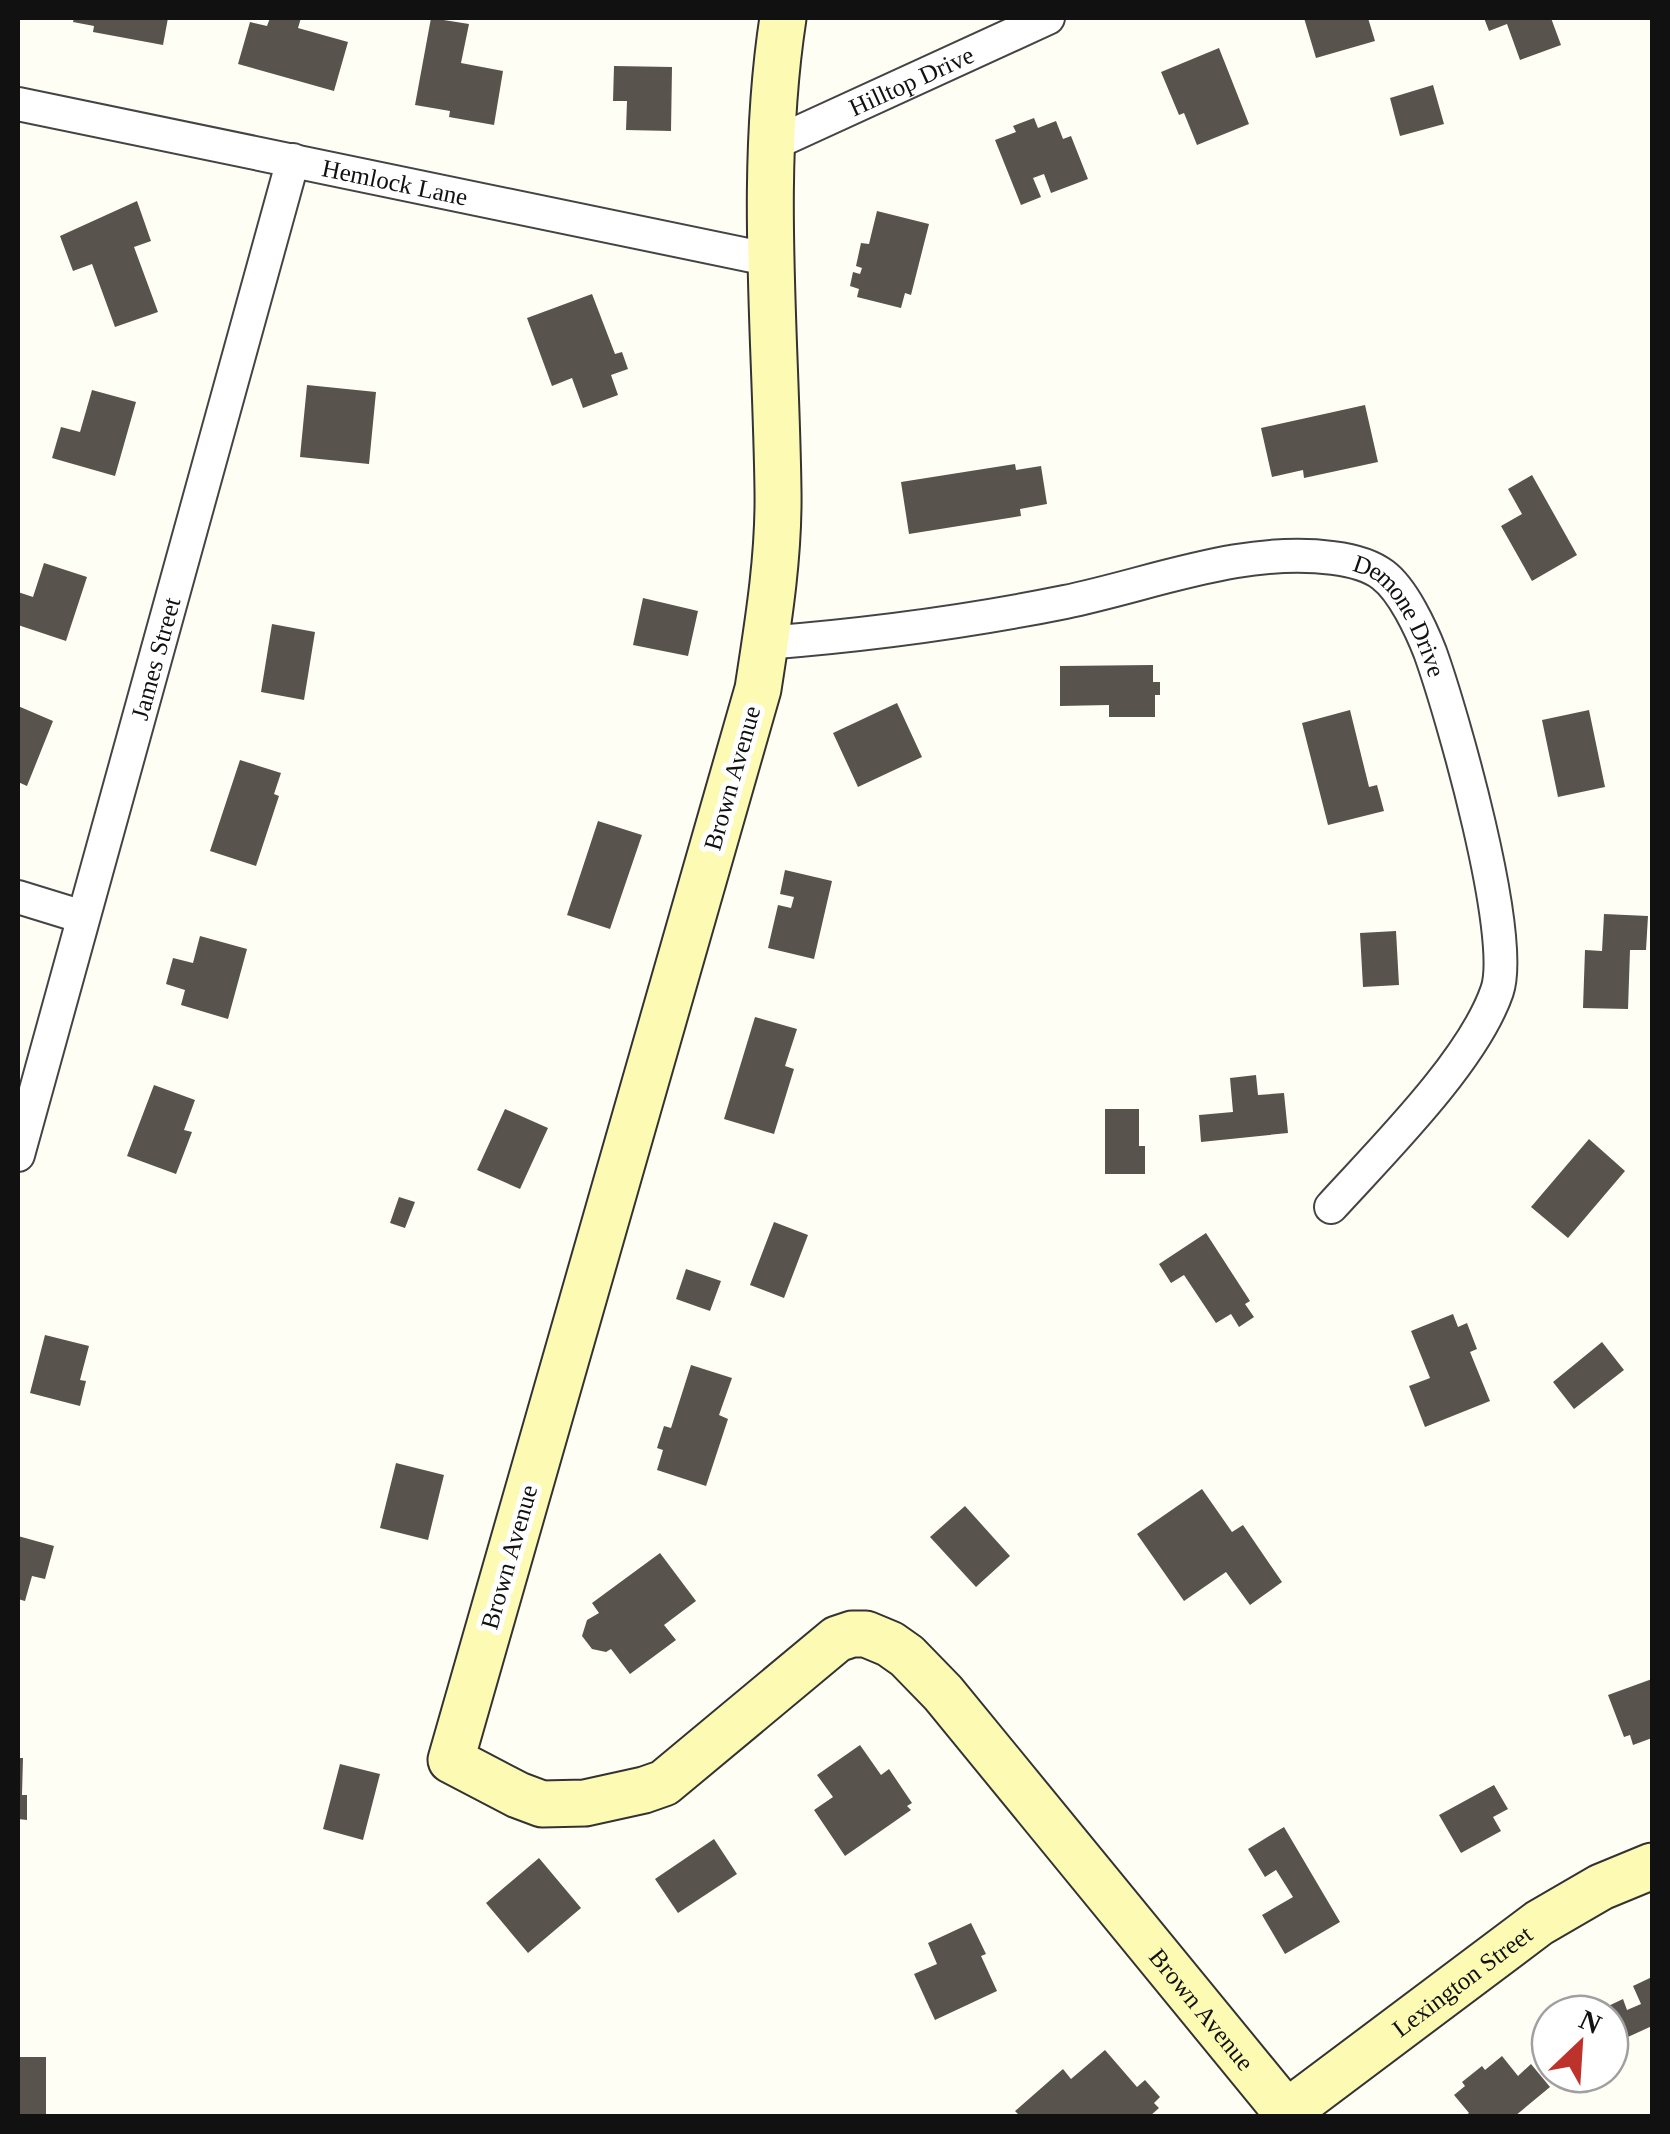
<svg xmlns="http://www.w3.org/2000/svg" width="1670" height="2134" viewBox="0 0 1670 2134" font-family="'Times New Roman',serif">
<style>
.building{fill:#59534d}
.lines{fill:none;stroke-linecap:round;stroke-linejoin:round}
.street-casing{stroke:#444;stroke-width:36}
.secondary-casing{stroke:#333;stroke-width:49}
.street{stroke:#fff;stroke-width:32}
.secondary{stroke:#fcfab3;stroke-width:45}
.labels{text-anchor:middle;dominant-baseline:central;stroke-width:10;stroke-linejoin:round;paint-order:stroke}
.street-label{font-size:25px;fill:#111;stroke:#fff}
</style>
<rect width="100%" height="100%" fill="#fffef5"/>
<!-- building -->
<path class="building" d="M74,18h94l-5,27 -70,-13 1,-6 -21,-4z
M270,18h31l-3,10 50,14 -14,49 -96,-27 12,-42 17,4z
M431,18l38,6 -8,39 42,8 -9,54 -45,-8 1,-6 -35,-6z
M1304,18h64l7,23 -59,17z
M1484,18h67l10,27 -41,15 -13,-36 -18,7z
M1219,48l30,76 -52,21 -13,-32 -5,2 -18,-43z
M614,66l58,1 -1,64 -45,-1 1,-29h-14z
M1433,85l11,39 -44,12 -10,-38z
M1034,118l4,10 18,-7 7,18 8,-3 17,43 -37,14 -7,-19 -11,4 8,19 -20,8 -26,-65 21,-8 -3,-6z
M137,201l14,40 -17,6 24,65 -43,15 -23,-63 -19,7 -13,-35z
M877,211l52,13 -18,71 -6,-2 -4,15 -44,-11 2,-8 -9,-3 3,-14 7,2 2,-6 -6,-2 5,-23 8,1z
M592,294l23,60 7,-2 6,17 -17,6 7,20 -35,13 -11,-30 -20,8 -25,-68z
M307,385l69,7 -7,72 -69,-7z
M92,390l44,12 -21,74 -63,-18 9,-31 19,5z
M1365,405l13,57 -74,16 -1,-8 -31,7 -11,-49z
M1015,464l1,6 25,-4 6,38 -27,5 1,7 -112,18 -8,-52z
M1532,475l45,80 -45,26 -31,-55 21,-12 -14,-25z
M44,563l43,14 -21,64 -48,-16v-33l15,5z
M643,598l55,13 -10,45 -55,-11z
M272,624l43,8 -11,68 -43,-8z
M1153,665v17h7v13h-5v22h-46v-12l-49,1v-40z
M897,703l25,54 -64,30 -25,-54z
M18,706l35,15 -26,65 -9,-4z
M1350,710l19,77 8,-2 7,26 -56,14 -26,-102z
M1589,710l16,77 -47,10 -16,-77z
M240,760l41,13 -7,21 5,2 -23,70 -46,-15z
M598,821l44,14 -32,94 -43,-14z
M785,870l47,11 -18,78 -46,-11 10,-43 13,3 3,-11 -14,-3z
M1604,914l44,2 -2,34h-16l-2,59 -45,-1 2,-58 17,1z
M1396,931l3,54 -36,2 -3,-54z
M200,936l47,13 -19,70 -47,-14 4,-15 -19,-6 7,-26 20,5z
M755,1017l42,12 -12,37 9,3 -20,65 -50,-15z
M1256,1075l2,20 26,-2 4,40 -87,9 -2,-27 34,-3 -3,-34z
M154,1085l41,15 -11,30 8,2 -16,42 -49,-18z
M505,1109l43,19 -28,61 -43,-19z
M1105,1109h34v37h6v28h-40z
M1589,1139l36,32 -57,67 -37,-31z
M399,1197l16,5 -10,26 -15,-5z
M774,1222l34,13 -24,63 -34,-13z
M1206,1233l44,68 -5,3 9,13 -15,10 -8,-13 -15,9 -32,-48 -13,8 -12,-19z
M686,1269l35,12 -11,30 -34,-12z
M1453,1314l5,13 9,-4 10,26 -7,3 20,49 -65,26 -16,-41 21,-8 -19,-47z
M45,1335l44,11 -9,34 6,1 -6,25 -50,-13z
M1602,1342l22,28 -50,39 -21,-27z
M691,1365l41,13 -13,37 9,4 -22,67 -49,-16 6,-20 -6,-2 7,-22 7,2z
M396,1463l48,12 -16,65 -48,-12z
M1202,1489l30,43 11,-7 39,57 -32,23 -24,-33 -42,29 -47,-67z
M965,1506l45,50 -34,31 -46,-50z
M18,1536l36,10 -9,33 -13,-3 -7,25 -7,-2z
M660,1553l36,48 -32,24 12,15 -46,34 -19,-25 -5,3 -14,-3 -10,-13 5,-16 12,-7 -7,-10z
M1652,1679v59l-19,7 -3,-10 -6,2 -16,-42z
M860,1745l21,30 8,-6 23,34 -5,3 4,4 -66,46 -31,-46 19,-13 -16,-22z
M18,1758h5l-1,37h5v25l-9,-1z
M340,1764l40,10 -17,66 -40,-11z
M1494,1785l14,24 -15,8 8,14 -40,22 -22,-38z
M1284,1827l56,95 -55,32 -23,-39 31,-18 -17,-27 -11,7 -17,-28z
M714,1839l23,35 -59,39 -23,-34z
M539,1858l42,50 -53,45 -42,-50z
M971,1923l15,31 -5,2 16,35 -62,29 -21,-46 23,-10 -9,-21z
M1652,1977v49l-35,16 -7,-15v-13h-6l-2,-5 21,-10 4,11 14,-6 -8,-18z
M1105,2050l32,37 8,-7 15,17 -6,6 5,5 -9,8h-130l-5,-5 48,-42 8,10z
M1502,2056l16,20 13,-12 19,23 -35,29h-50l4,-3 -15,-18 11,-9 -3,-4 20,-16 3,4z
M18,2057h28v59h-28z"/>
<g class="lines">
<!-- street casing -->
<g class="street-casing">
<g id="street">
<path id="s1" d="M18,104l754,156"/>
<path id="s2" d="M773,144l275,-126"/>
<path id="s3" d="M765,643c101,-8 201,-21 300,-41 87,-18 178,-56 268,-44 16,2 37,7 50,17 20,15 38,54 47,77 22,61 86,284 67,339 -24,70 -115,160 -166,216"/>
<path d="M18,897l65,20"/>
<path id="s4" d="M18,1155l275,-995"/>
</g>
</g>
<!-- secondary casing -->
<g class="secondary-casing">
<g id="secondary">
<path id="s5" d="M783,18c-24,156 -7,316 -5,473 1,67 -10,133 -20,198l-307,1071 67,35 24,9 43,-1 59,-13 20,-7 173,-144 15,-5h14l24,10 17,12 36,37 344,420"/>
<path id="s6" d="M1282,2116l257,-193 62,-36 51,-21"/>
</g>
</g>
<!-- street -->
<use href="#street" class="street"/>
<!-- secondary -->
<use href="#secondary" class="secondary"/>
</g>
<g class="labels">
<!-- street labels -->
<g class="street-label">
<text stroke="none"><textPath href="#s2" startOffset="152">Hilltop Drive</textPath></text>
<text stroke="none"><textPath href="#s1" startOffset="385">Hemlock Lane</textPath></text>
<text stroke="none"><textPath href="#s3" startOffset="672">Demone Drive</textPath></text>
<text stroke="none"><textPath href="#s4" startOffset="515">James Street</textPath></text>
<text transform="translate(732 778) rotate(-74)">Brown Avenue</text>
<text transform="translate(509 1557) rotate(-74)">Brown Avenue</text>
<text stroke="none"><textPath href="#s6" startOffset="225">Lexington Street</textPath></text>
<text stroke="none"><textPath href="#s5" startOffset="2775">Brown Avenue</textPath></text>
</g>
</g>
<!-- border -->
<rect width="1670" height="2134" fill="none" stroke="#111111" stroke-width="40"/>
<!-- north arrow -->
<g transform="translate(1580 2044) rotate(25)"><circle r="48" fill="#ffffff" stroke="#a0a0a0" stroke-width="2.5"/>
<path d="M0-8L18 38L0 25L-18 38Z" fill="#bd332c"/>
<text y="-15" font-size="28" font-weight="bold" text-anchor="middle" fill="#111111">N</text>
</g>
</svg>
